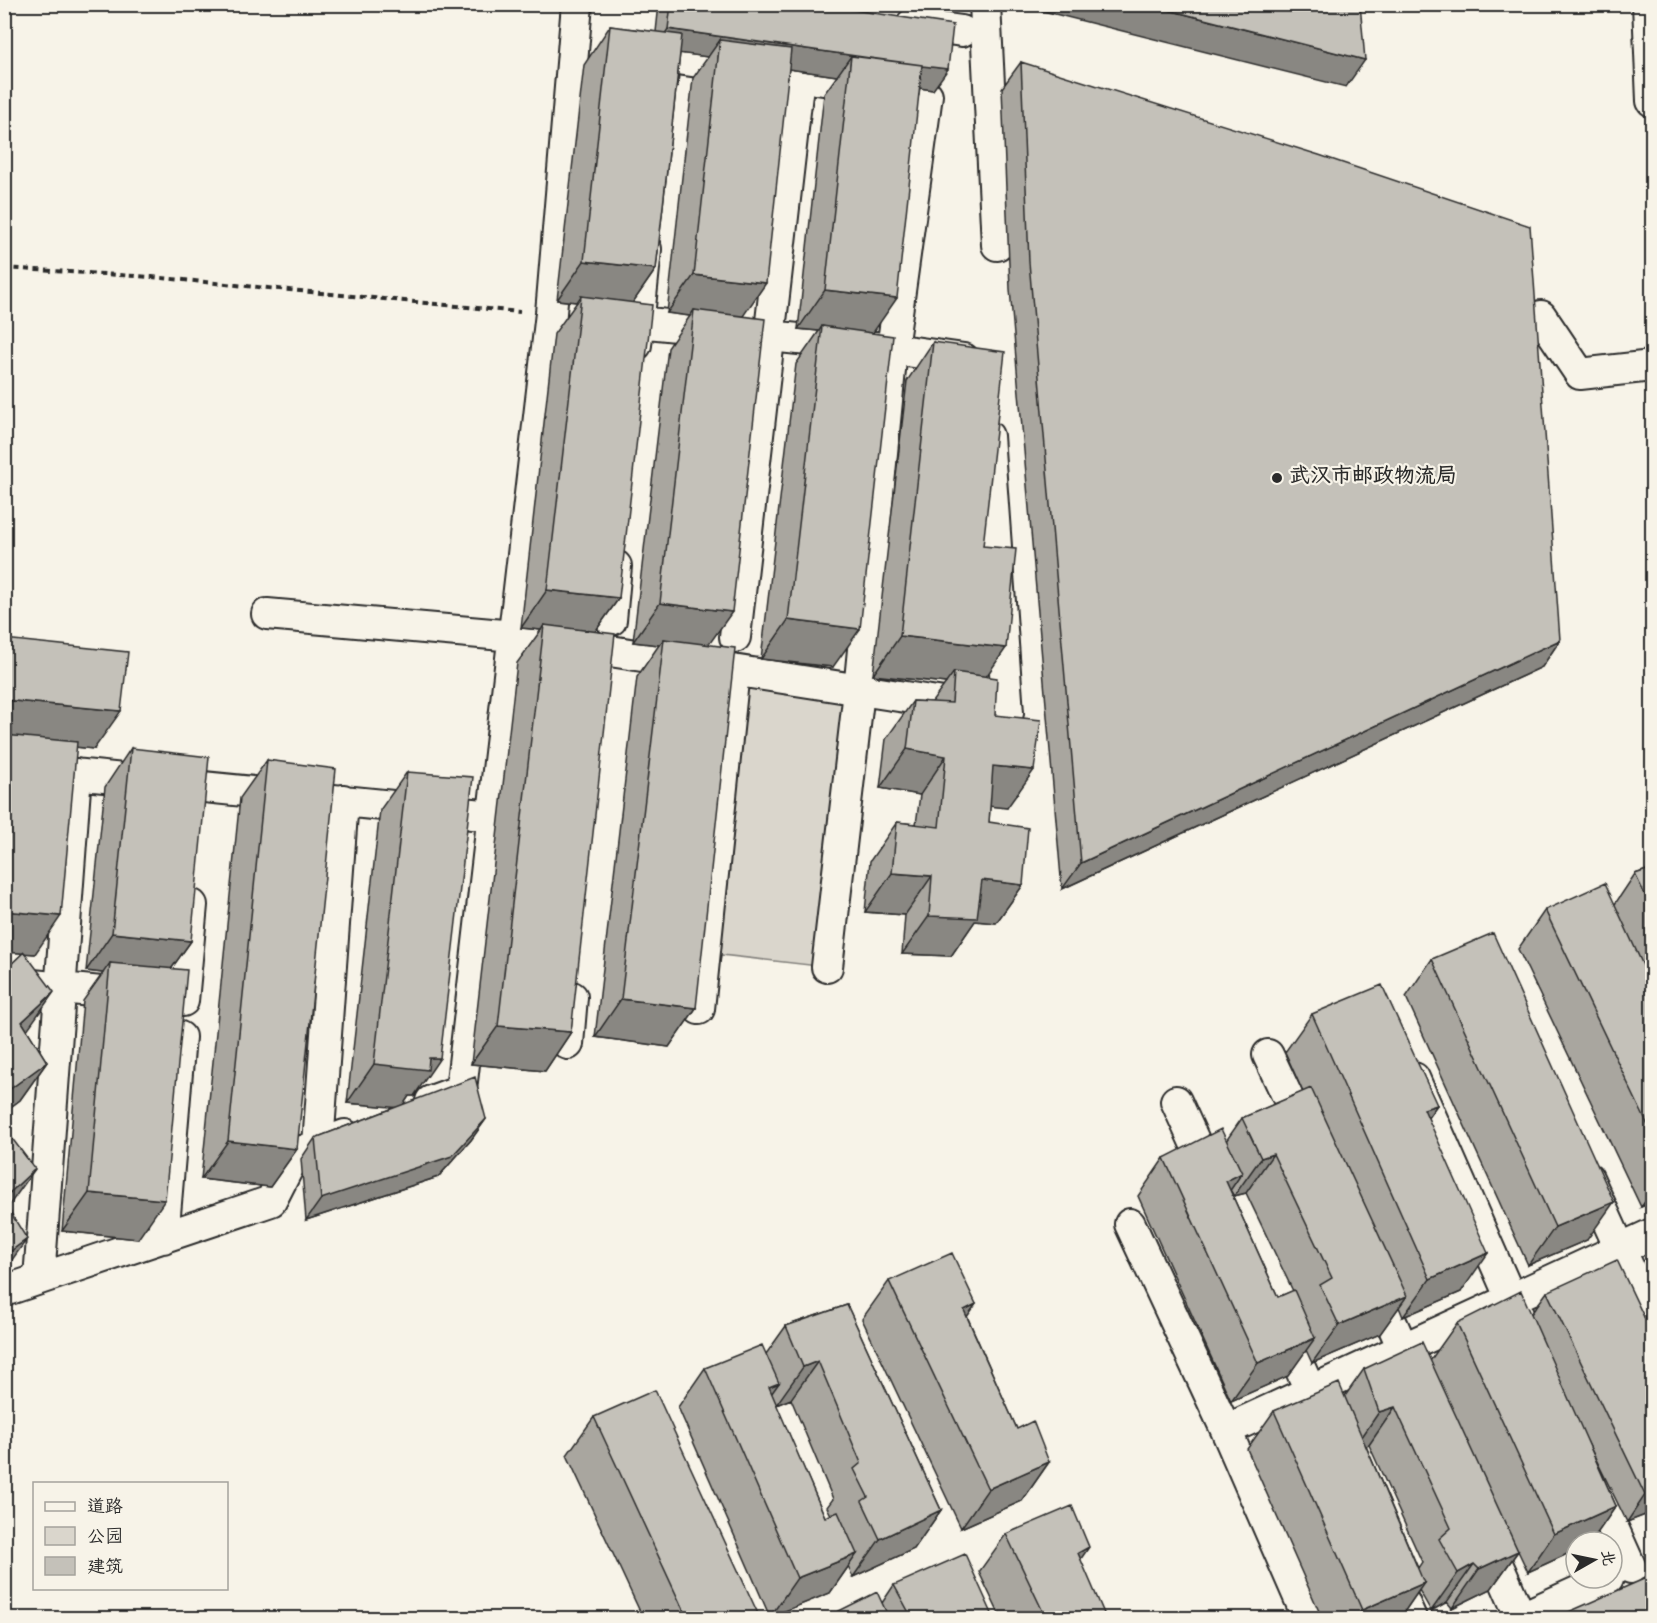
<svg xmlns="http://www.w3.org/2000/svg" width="1657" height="1623" viewBox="0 0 1657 1623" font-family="Dekko,'LXGW WenKai TC',sans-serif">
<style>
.green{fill:#dad6cc;stroke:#82807c;stroke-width:1.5}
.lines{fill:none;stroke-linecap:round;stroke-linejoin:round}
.street-casing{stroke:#2b2b2b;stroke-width:34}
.path{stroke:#2b2b2b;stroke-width:4;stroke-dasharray:6 4.5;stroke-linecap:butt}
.street{stroke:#f7f3e8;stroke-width:30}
.wall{fill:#a9a69f;stroke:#2b2b2b;stroke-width:1.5;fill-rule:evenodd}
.shaded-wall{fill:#898782;stroke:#2b2b2b;stroke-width:1.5}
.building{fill:#c4c1b9;stroke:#2b2b2b;stroke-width:1.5}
.poi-dot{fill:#2b2b2b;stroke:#f7f3e8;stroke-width:2}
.labels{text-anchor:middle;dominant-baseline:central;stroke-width:4.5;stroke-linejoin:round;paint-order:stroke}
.poi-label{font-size:21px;font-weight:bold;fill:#2b2b2b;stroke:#f7f3e8;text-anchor:start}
</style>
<rect width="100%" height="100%" fill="#f7f3e8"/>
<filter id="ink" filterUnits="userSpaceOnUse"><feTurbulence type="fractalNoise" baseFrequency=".0167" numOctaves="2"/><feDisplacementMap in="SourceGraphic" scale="12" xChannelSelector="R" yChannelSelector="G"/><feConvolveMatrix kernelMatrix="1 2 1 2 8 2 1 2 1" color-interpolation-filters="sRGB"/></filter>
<g filter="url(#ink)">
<!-- green -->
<path class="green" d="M734,671l125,20 -32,276 -123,-14z"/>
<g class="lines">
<!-- street casing -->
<g class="street-casing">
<path id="street" d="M985,4l12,241
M1648,4l4,97
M912,24l50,7
M1541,316l39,58 72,-8
M611,319l281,30 35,-254 -263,-38 -2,25
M636,345l10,-96
M267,614l247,22 494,77 -20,-277
M611,620l5,-54
M735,637l64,-561
M4,767l489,49
M827,967l32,-276 33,-342 72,10
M4,982l126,13
M183,1001l9,-96
M699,1009l35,-338
M568,1044l4,-47
M1268,1055l38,81
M1414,1078l112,255
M431,1101l30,-11 90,-777 26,-309
M1176,1101l36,79
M318,1145l25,-345
M1588,1178l64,141
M1130,1224l96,206 82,188
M163,1238l17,-201
M39,1279l37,-505
M1374,1283l46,104
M4,1291l267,-90 24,-47 50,-19
M1281,1326l47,104
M1226,1430l426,-196
M1592,1481l39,87
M1485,1536l36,82
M1391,1573l20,45
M1520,1618l88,-40"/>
</g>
<!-- path -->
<path class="path" d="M4,268l148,9 368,35"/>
<!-- street -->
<use href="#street" class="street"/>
</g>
<!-- wall -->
<path class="wall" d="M659,4h155l119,86 -13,-2 -47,245 -40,334 -72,-8 35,-295 23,-33 -21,-2 26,-235 13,-18 -48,-7 -46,247 -34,328 -13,364 -27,39 -74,-10 42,-360 22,-32 -26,-3 35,-294 22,-32 -23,-3 26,-235 15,-21 -28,-4 -24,216 -23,33 -14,296 -24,34 -24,400 -26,39 -74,-7 46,-401 24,-33 -20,-2 33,-294 23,-32 -20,-2 27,-235 26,-39 46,6z
M1021,62l539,578 -18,27 -480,222 -52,-600 -8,-201z
M933,342l50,204 3,130 9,39 12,93 -17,-2 -1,16 34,63 -27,38 -21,-2 -24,35 -49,-2 3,-39 -40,-3 5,-51 27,-39 19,2 4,-29 -40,-7 6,-49 27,-38 19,1 14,-19 -73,-8 34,-294z
M4,639l90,110 -18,-2 -41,207 -10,-1 2,77 20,32 -27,38 -16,12v-144h3l16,-15 -19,-1z
M131,748l60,193 -20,28 -33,270 -76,-8 21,-230 20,-28 -17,-2 19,-184z
M267,760l30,389 -27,38 -69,-8 39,-381z
M407,772l7,324h-5l-6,9 83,14 -15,21 -33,37 -132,43 -5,-61 14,-21 81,-31 -49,-4 33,-293z
M1653,868v334l-12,5 -123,-258 27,-39 70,-6 20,-30z
M1432,959l155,281 -59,25 -122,-268z
M1312,1014l125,91 -9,12 33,175 -58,25 -4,-10 -19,27 -68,29 -6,-13 -18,26 -57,25 -93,-205 26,-38 62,-17 16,-23 61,-26 -18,-40zM1230,1190l4,6 12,-3 47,98 -15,6z
M889,1281l87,23 -9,12 50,113 32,33 -27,39 -61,27 -99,-209z
M1547,1292l106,44v176l-26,10 -40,-81 29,65 -25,36h-15v8l-48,22 -10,-21 -27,38 -39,19 -5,-6 -16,9 -12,-21 -19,28h-78l-75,-169 27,-38 71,-15 19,-27 66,-8 27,-38 74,-9zM1369,1445l53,117 -4,6 -52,-122z
M847,1305l94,205 -27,39 -61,28 -5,-10 -18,26 -60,24 -92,-210 27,-39 61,-14 20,-28zM791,1399l42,100 -6,8 4,8 -6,2 -49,-112z
M594,1417l166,201h-117l-76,-163z
M1006,1534l100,84h-105l-22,-46z
M894,1585l100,33h-169l57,-15z"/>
<!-- shaded-wall -->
<path class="shaded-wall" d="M1024,4h121l220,56 -19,27 -323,-81z
M668,29l280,40 -15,21 -84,-12 2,-22 -14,20 -119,-17 2,-19 -12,17 -54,-7z
M584,261l72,8 -27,39 -48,-12 -4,6 -20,-2z
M694,275l72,8 -27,39 -45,-12 -4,6 -23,-3z
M825,290l72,8 -27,39 -48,-11 -3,5 -21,-2z
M547,590l72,8 -27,38 -48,-11 -3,5 -20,-2z
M660,603l72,9 -27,38 -41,-11 -5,6 -26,-3z
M788,620l72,9 -27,38 -72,-8z
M900,636l106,12 -27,39 -25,-15 -8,11 -73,-8z
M1560,640l-18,27 -480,222 19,-26z
M4,700l117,11 -27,38 -90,-9z
M907,749l39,7 -26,39 -40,-7z
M993,766l41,4 -27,38 -40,-4z
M892,873l40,3 -27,39 -40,-3z
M982,880l41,5 -27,38 -21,-2 -24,35 -49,-2 27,-38z
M4,911l57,5 -26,38 -31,-2z
M112,933l79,8 -27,38 -54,-16 -7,10 -17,-2z
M54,992l-27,38 -5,-8z
M621,999l75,9 -27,39 -74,-10z
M498,1026l73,6 -26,39 -74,-7z
M429,1058h11l-26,38h-5l-8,12 -54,-5 27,-39z
M47,1062l-27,38 -16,12v-15l6,-8z
M1437,1105l-27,38 14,-34z
M486,1119l-15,21 -33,37 -132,43 15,-21z
M228,1141l69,8 -27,38 -69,-8z
M1273,1154l-27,39 -12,3 27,-38z
M35,1169l-27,38 -4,3v-12z
M1242,1173l-26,38 10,-30z
M1653,1191v11l-12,5z
M89,1193l76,7 -27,39 -76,-8z
M1614,1202l-27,38 -59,25 27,-38z
M27,1239l-23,32v-15z
M1488,1253l-27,39 -58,25 27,-38z
M1407,1296l-27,38 -68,29 27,-38z
M976,1304l-27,38 15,-32z
M1315,1338l-27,38 -57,25 27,-38z
M818,1361l-27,38 -15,6 27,-38z
M779,1383l-27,38 17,-34z
M1395,1407l-26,38 -16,5 26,-38z
M1049,1462l-27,39 -61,27 27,-39z
M1653,1492v20l-26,10 18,-27z
M1616,1506l-25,36h-15v8l-48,22 26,-38z
M941,1510l-27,39 -61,28 27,-38z
M1089,1547l-26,38 15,-32z
M1518,1551l-27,38 -39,19 27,-39z
M857,1554l-27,39 -60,24 27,-39z
M1474,1564l-27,38 -16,9 27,-38z
M1424,1583l-24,35h-44l6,-8z"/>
<!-- building -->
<path class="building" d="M671,4h143l139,21 -5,44 -26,-3v-1l-52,-7 -202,-29z
M1145,4h215l5,56z
M610,26l72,9 -26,234 -72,-8z
M720,40l71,9 -25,234 -72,-8z
M851,56l71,9 -25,233 -72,-8z
M1021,62l298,93 211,71 30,414 -479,223 -52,-601z
M581,296l71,9 -33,293 -72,-8z
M694,310l71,9 -33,293 -72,-9z
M822,326l71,10 -33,293 -72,-9z
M933,342l72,10 -22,194 33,3 -10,99 -106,-12z
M544,625l71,9 -44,398 -73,-6z
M4,639l124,13 -7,59 -117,-11z
M664,639l71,9 -39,360 -75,-9z
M954,672l43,6 -2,37 46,5 -7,50 -41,-4 -4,56 39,6 -5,57 -41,-5 -5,38 -48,-2 3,-40 -40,-3 5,-51 42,5 7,-71 -39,-7 6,-48 39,2z
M4,735l73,7 -16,174 -57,-5z
M131,748l78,9 -18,184 -79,-8z
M267,760l69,9 -39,380 -69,-8z
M407,772l66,5 -33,281h-11l-1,12 -54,-6z
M1653,868v43l-18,-37z
M1605,883l48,104v149l-108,-226z
M1493,933l121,269 -59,25 -123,-268z
M24,952l30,40 -32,30 25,40 -37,27 -6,-6v-115h3z
M110,963l77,7 -22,230 -76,-7z
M1382,985l55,120 -13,4 64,144 -58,26 -118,-265z
M475,1077l11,42 -34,37 -131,43 -6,-61z
M1311,1088l96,208 -68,29 -19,-40 12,-7 -59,-124 -12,4 -19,-40z
M5,1129l30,40 -31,29v-68z
M1221,1129l21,44 -16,8 52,116 16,-7 21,48 -57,25 -94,-205z
M4,1202l23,37 -23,17z
M952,1253l24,51 -12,6 53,119 16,-8 16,41 -61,27 -99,-208z
M1617,1260l36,76v156l-8,3 -98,-203z
M1521,1291l95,215 -62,28 -97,-211z
M847,1305l94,205 -61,29 -18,-38 6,-4 -14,-28 7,-6 -43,-102 -15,6 -17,-41z
M1422,1342l96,209 -39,18 -5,-5 -16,9 -19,-34 12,-11 -56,-121 -16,5 -15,-43z
M762,1345l17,38 -10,4 56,130 13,-5 19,42 -60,24 -92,-210z
M1339,1383l85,200 -62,27 -88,-199z
M655,1390l105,228h-73l-93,-201z
M1072,1506l17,41 -11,6 28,65h-60l-40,-84z
M965,1554l29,64h-70v-1l-2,1h-10l-18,-33z
M1653,1575v43h-98z
M877,1592l12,26h-64z"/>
</g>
<!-- markers -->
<circle class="poi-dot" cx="1277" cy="478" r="6"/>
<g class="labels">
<!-- poi labels -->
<g class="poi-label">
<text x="1289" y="478">武汉市邮政物流局</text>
</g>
</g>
<!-- margin -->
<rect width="1657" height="1623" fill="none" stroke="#f7f3e8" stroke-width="24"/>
<rect x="12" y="12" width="1633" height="1599" fill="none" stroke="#2b2b2b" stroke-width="2" filter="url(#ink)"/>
<!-- legend -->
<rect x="33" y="1482" width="195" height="108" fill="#f7f3e8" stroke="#a5a39c" stroke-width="1.5"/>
<rect x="45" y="1502" width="30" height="9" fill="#f7f3e8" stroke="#a5a39c" stroke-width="1.5"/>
<text x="87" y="1512" font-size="18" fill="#2b2b2b">道路</text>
<rect x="45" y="1527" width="30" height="18" fill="#dad6cc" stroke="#a5a39c" stroke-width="1.5"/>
<text x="87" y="1542" font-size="18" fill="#2b2b2b">公园</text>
<rect x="45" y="1557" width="30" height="18" fill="#c4c1b9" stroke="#a5a39c" stroke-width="1.5"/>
<text x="87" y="1572" font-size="18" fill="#2b2b2b">建筑</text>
<!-- north arrow -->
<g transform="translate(1594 1560) rotate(81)"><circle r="28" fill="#f7f3e8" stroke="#a5a39c" stroke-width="1.5"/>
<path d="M0-4.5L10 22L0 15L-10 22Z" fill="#2b2b2b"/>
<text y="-9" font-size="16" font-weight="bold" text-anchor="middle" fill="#2b2b2b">北</text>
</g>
</svg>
